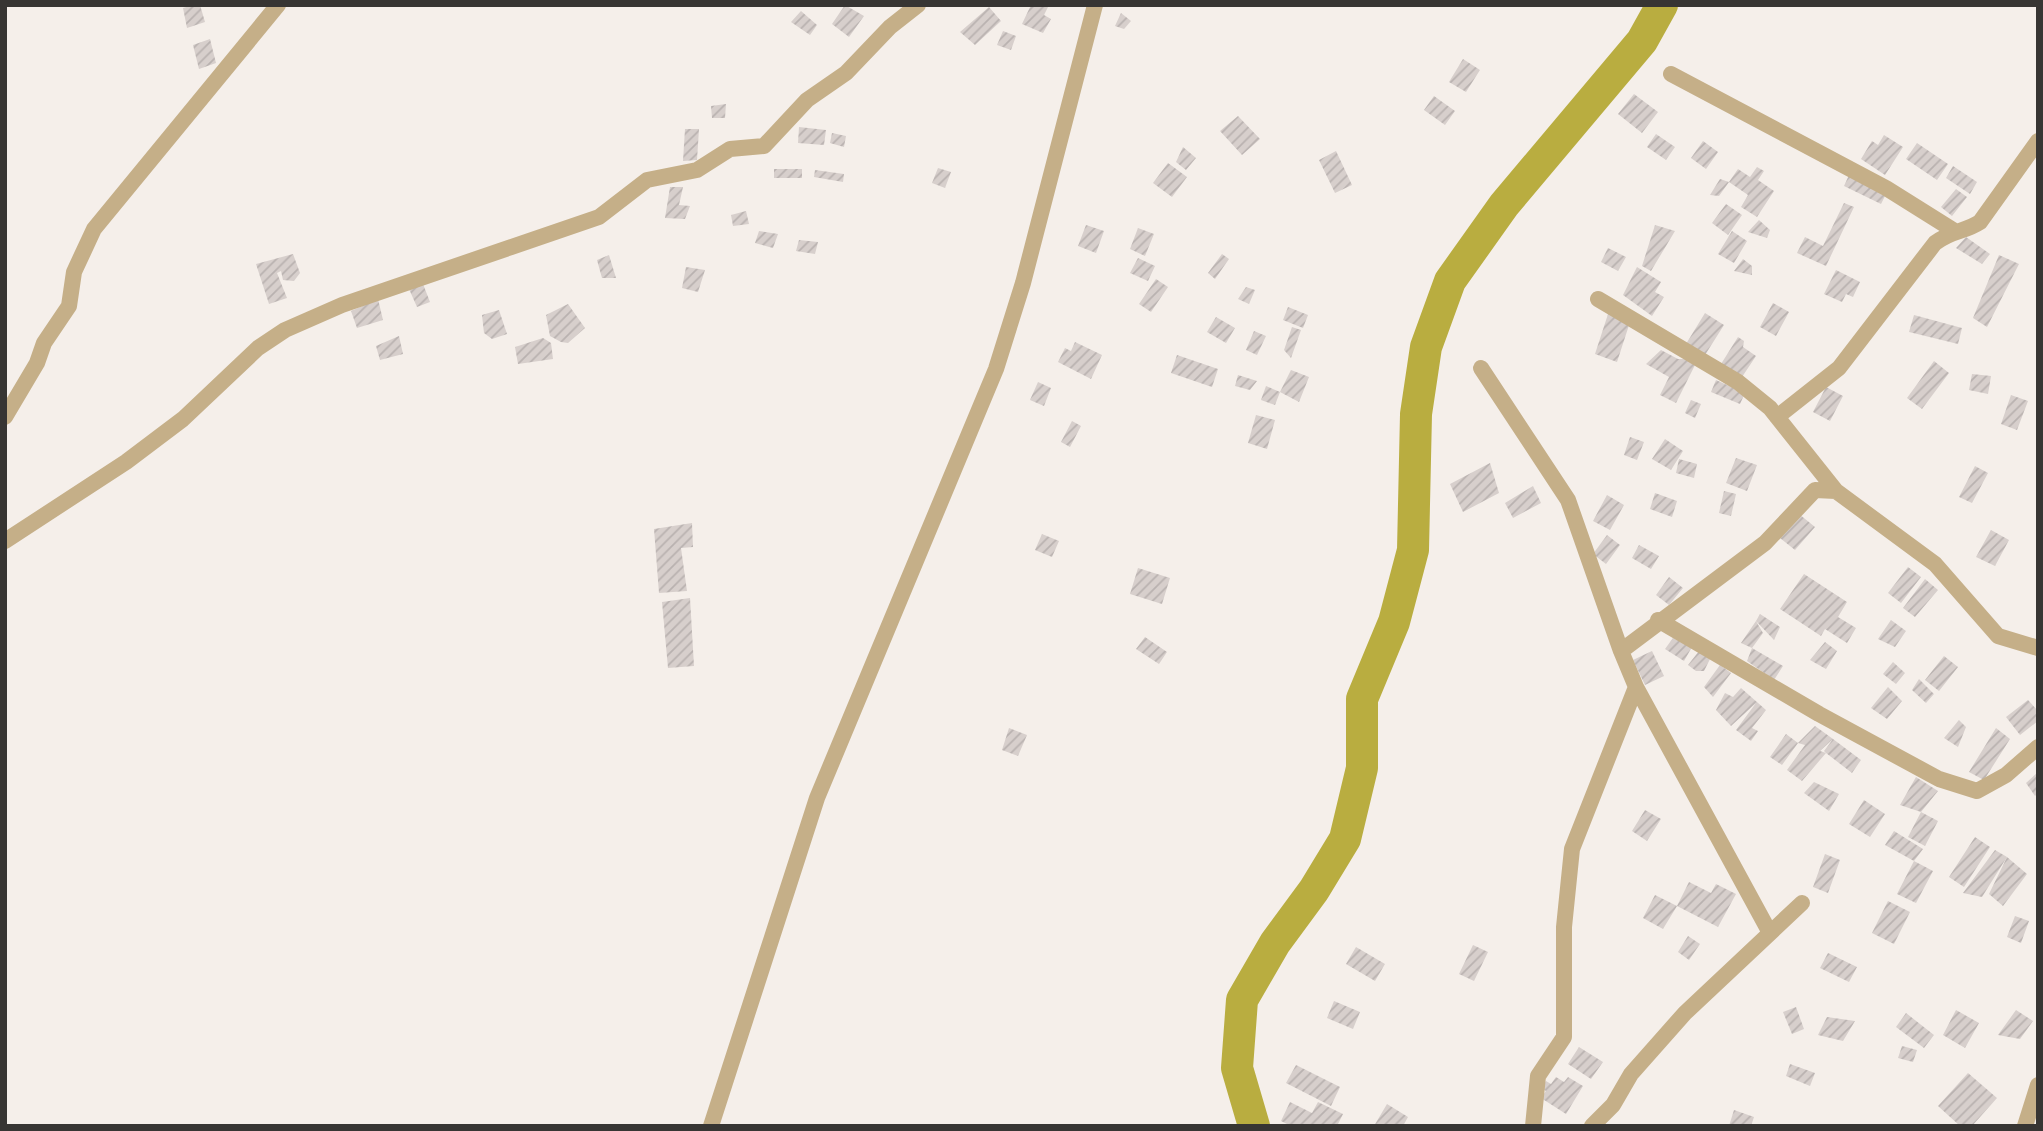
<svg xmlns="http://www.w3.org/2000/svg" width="2043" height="1131" viewBox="0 0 2043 1131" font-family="'PT Serif',serif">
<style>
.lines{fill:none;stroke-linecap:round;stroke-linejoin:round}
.river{stroke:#b9ad40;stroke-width:32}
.building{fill:url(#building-hatch)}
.street{stroke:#c5af88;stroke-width:16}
</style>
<defs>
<pattern id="building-hatch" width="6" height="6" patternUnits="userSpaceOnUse" patternTransform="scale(1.75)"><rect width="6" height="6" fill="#d7cfcc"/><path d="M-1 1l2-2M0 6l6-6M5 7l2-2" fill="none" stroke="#b9b2b0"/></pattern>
</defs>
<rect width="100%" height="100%" fill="#f5efea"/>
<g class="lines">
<!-- river -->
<path class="river" d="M1254,1126l-17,-58 5,-68 33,-57 39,-53 31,-51 17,-71v-69l32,-77 19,-72 3,-136 10,-67 24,-66 54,-76 138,-164 20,-36"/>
</g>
<!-- building -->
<path class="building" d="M193,5h7l5,17 -18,6 -4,-20z
M845,5l19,11 -15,21 -17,-13z
M1031,5l17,2 -4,8 7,4 -8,14 -21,-9z
M989,7l12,14 -26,24 -15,-13z
M801,11l16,14 -7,10 -19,-13z
M1121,13l10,8 -7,8 -9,-3z
M1003,31l13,5 -5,14 -14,-5z
M210,39l6,24 -17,6 -6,-24z
M1463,59l17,11 -14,22 -17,-10z
M1634,94l24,18 -16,21 -24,-19z
M1434,96l21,15 -10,14 -21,-15z
M726,104l-1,14h-13l-1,-12z
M1238,116l22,23 -18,16 -22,-24z
M799,127l27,3 -2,15 -26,-2z
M685,129h14l-2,31 -14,1z
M832,133l14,3 -2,11 -14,-4z
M1656,134l19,13 -9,13 -19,-13z
M1884,135l19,12 -18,28 -24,-16 11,-18 6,4z
M1703,141l15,11 -12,17 -15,-11z
M1917,143l31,21 -11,16 -31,-21z
M1183,147l13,11 -10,12 -10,-8z
M1336,151l16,34 -17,8 -16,-33z
M1168,163l19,14 -15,20 -19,-14z
M1953,166l24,16 -7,12 -24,-16z
M1757,167l7,4 -6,9 16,11 -17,26 -16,-10 7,-12 -19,-13 9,-13 12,8z
M938,168l13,4 -6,16 -13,-5z
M774,169h28v9h-28z
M815,170l29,4 -1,8 -29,-5z
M1849,175l37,19 -5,10 -37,-18z
M1720,179l9,3 -10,14 -9,-1z
M670,187h13l-4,18 11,1 -5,13 -20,-1z
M1956,189l11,8 -15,19 -11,-9z
M1844,203l10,4 -28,59 -29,-13 8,-16 18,9z
M1726,204l16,11 -14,20 -16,-12z
M746,211l3,13 -16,2 -2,-11z
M1759,220l11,10 -3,8 -19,-6z
M1086,225l18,6 -8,22 -18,-7z
M1655,225l20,6 -24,40 -9,-5z
M1138,228l16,6 -9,22 -15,-7z
M759,231l19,3 -5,14 -18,-5z
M1732,231l15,10 -13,22 -16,-9z
M1966,237l24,17 -8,10 -26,-16z
M799,240l19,2 -3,12 -19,-3z
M1608,248l18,9 -8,14 -17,-9z
M293,254l7,19 -6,8 -11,-1 -2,-9 -4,2 10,25 -18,6 -13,-40z
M1222,254l7,5 -14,20 -7,-6z
M609,255l7,23h-14l-5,-18z
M1999,255l20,9 -32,63 -14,-9z
M1138,258l17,8 -7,15 -18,-8z
M1743,259l9,7v9l-18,-4z
M686,267l19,3 -7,22 -16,-4z
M1637,267l24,15 -6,10 9,5 -12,19 -29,-21z
M1836,270l24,12 -7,15 -7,-3 -4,8 -18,-8z
M1156,279l12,8 -17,25 -12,-8z
M423,284l7,18 -13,5 -8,-18z
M1246,287l9,3 -6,14 -11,-5z
M378,299l5,21 -26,8 -6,-17z
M1773,303l16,9 -13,24 -16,-9z
M568,304l17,24 -17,15 -7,-1 -11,-6 -4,-21z
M1288,307l20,8 -5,13 -20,-8z
M499,310l8,24 -15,5 -8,-6 -2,-18z
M1609,311l22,8 -14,43 -22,-8z
M1705,313l19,12 -19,30 -19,-11z
M1914,315l48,13 -4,16 -49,-12z
M1216,317l19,11 -9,15 -19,-11z
M1292,327l9,3 -10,28 -7,-8z
M1254,331l12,5 -9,19 -11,-5z
M399,336l4,18 -23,6 -4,-14z
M1738,337l6,4 -1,6 13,9 -14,21 -21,-13z
M543,338l8,5 2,16 -35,5 -3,-17z
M1075,342l27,13 -11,24 -33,-17 7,-14 6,3z
M1661,350l17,9h20l-22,44 -16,-8 9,-18 -23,-13z
M1177,355l41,14 -6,18 -41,-14z
M1934,361l15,12 -27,36 -15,-11z
M1291,370l18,7 -10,25 -19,-10z
M1972,374l19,2 -3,18 -19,-4z
M1238,375l19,6 -7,9 -15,-4z
M1716,380l29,13 -5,11 -29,-12z
M1038,382l13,6 -7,18 -14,-6z
M1266,386l14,6 -5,13 -14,-5z
M1826,387l17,9 -13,25 -17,-9z
M2011,395l17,6 -11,29 -16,-6z
M1691,400l10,4 -6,14 -10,-5z
M1256,415l19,5 -8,29 -19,-6z
M1072,421l9,5 -11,21 -9,-5z
M1630,437l14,5 -7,18 -13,-5z
M1665,439l18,12 -12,19 -19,-11z
M1736,458l21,7 -10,26 -21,-8z
M1679,459l18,5 -3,14 -18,-5z
M1490,463l9,30 -36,19 -13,-28z
M1975,466l13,7 -16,30 -13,-6z
M1533,486l8,17 -28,15 -8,-15z
M1724,491l12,3 -5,22 -12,-3z
M1655,493l22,8 -5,16 -22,-8z
M1607,495l17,10 -14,25 -17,-9z
M1799,514l16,13 -20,23 -15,-12z
M692,523l1,24 -12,1 6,43 -28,2 -5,-64z
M1991,530l18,10 -14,26 -19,-9z
M1042,534l17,7 -7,16 -17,-7z
M1607,535l13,10 -14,19 -13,-10z
M1639,545l20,11 -8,13 -19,-11z
M1908,567l13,10 -20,26 -13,-10z
M1138,568l32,10 -8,26 -32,-10z
M1804,574l43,28 -9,15 18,11 -9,15 -22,-14 -4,7 -41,-27z
M1669,577l14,11 -14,17 -13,-10z
M1925,579l13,11 -23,27 -12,-9z
M690,598l4,68 -26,2 -6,-66z
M1760,614l20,13 -6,13 -18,-19z
M1891,620l15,11 -11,16 -17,-8z
M1756,621l7,12 -11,15 -11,-5z
M1145,637l22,15 -8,12 -23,-15z
M1673,638l19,9 -8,14 -19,-12z
M1825,642l12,9 -11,18 -16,-9z
M1752,648l31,18 -9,14 -27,-19z
M1652,651l12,25 -19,9 -12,-25z
M1699,651l11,8 -6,12h-8l-8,-6z
M1944,656l14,11 -19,24 -14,-11z
M1893,662l12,11 -9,11 -13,-10z
M1720,665l11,8 -18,24 -9,-10z
M1919,679l15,15 -8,9 -14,-13z
M1888,687l14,14 -15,18 -16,-11z
M1741,688l25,22 -14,18 6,3 -7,10 -15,-11 20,-27 -25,23 -15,-16 9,-17 8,4z
M2028,700l10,11v10l-18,14 -14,-18z
M1959,720l7,7 -8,20 -14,-9z
M1815,726l18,13 -13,12 6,2 -2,-2 9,-12 28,21 -9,13 -26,-20 -24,28 -15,-11 18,-25 -7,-2 -16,22 -12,-8 16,-23 12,9z
M1009,728l18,7 -9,21 -16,-6z
M1996,728l14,11 -26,41 -15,-8z
M2038,772v21l-3,3 -9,-13z
M1916,777l22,14 -17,21 -21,-7z
M1814,782l25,12 -10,17 -25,-18z
M1864,800l21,14 -15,23 -21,-13z
M1645,810l16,9 -14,22 -15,-10z
M1921,812l17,9 -13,25 -17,-9z
M1894,831l29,18 -9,12 -29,-16z
M1975,837l15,10 -26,40 -15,-10z
M1995,850l12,7 20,17 -24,32 -14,-12 18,-37 -25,40 -19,-4z
M1825,854l15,6 -12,33 -15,-6z
M1914,861l19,10 -17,32 -19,-9z
M1689,882l22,11 5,-9 20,10 -18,33 -41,-21z
M1655,895l22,11 -14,23 -20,-11z
M1888,901l22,11 -16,32 -22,-11z
M2015,916l14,5 -8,22 -14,-6z
M1688,936l12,8 -11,16 -11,-8z
M1473,945l15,7 -14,29 -15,-7z
M1356,947l29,17 -10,17 -29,-17z
M1828,953l29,14 -8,15 -29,-14z
M1334,1001l26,11 -7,17 -26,-11z
M1796,1007l8,22 -12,5 -9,-22z
M1956,1010l23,13 -14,25 -22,-13z
M2016,1010l17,11 -13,18 -22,-4z
M1906,1013l28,22 -10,13 -28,-21z
M1827,1017l28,4 -12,20 -25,-6z
M1902,1046l15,4 -4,12 -15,-4z
M1579,1047l24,15 -12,17 -23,-15z
M1790,1064l25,9 -5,13 -24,-10z
M1296,1065l44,22 -9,19 -45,-23z
M1968,1073l29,25 -25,28h-12l-22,-20z
M1556,1077l8,5 4,-5 15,9 -17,28 -25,-16 5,-7 -5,-3 5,-7 5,3z
M1290,1102l22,11 6,-11 25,12 -6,12h-46l-10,-5z
M1387,1104l21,13 -5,9h-29z
M1734,1110l20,7 -3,9h-22z"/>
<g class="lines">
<!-- street -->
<path class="street" d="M1671,74l215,114 67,42
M1598,299l140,83 32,26 66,83
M1481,368l87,132 53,151
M5,417l32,-54 7,-20 25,-37 5,-34 20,-43 184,-224
M1777,417l62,-49 96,-125c19,-14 28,-10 45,-21l58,-81
M5,541l121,-79 57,-43 75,-71 27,-18 57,-25 257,-88 48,-37 50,-10 33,-21 34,-3 43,-46 39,-27 44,-46 28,-22
M1658,620l161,94 120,65 38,12 29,-16 32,-28
M1636,687l134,246
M711,1126l106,-328 179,-429 27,-86 72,-278
M1533,1126l5,-50 26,-39v-110l8,-78 64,-162 -15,-36 144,-108 50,-53 21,1 99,73 63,72 40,12
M1592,1126l21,-21 18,-31 54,-61 117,-110
M2025,1126l13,-41"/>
</g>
<!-- border -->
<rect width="2043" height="1131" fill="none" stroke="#373533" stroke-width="14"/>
</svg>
